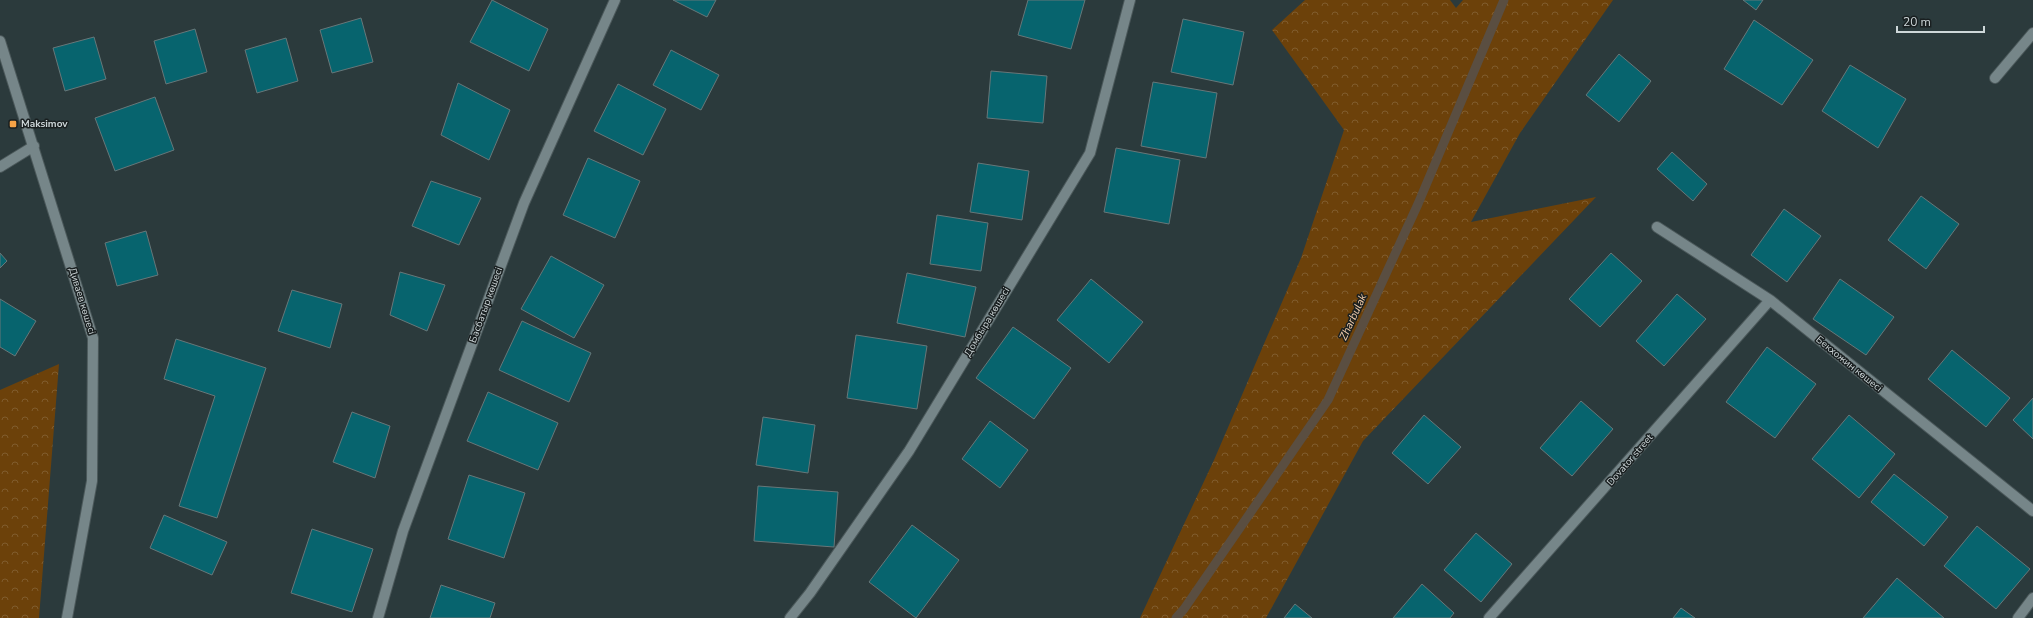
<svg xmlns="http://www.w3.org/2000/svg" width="2033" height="618" viewBox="0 0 2033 618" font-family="'Nunito Sans',sans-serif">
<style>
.forest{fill:url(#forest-crowns)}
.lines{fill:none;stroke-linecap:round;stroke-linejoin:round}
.stream{stroke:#5a4e41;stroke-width:9}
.building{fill:#07646e;stroke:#677779}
.minor-casing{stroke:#4b585a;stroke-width:12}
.minor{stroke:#768689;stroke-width:10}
.poi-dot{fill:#f5a246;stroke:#191f20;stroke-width:1.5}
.labels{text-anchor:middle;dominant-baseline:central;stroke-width:3;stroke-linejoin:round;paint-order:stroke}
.poi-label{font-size:10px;font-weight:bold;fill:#ced7d9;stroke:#191f20;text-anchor:start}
.street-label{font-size:10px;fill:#ced7d9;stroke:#191f20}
.water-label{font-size:11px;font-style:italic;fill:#f4ceab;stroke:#191f20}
</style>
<defs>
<pattern id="forest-crowns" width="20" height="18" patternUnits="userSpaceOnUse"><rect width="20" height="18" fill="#6c410a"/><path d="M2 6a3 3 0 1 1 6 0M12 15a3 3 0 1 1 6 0" fill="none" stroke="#805c2d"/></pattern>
</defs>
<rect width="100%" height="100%" fill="#2b3a3c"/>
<!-- forest -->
<path class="forest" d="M1305,0h145l6,8 7,-8h150l-93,133 -49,89 125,-25 -233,244 -97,177h-126l74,-158 87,-202 43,-128 -72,-100z
M59,364l-20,254h-39v-228z"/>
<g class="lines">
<!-- stream -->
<path class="stream" d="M1176,618l8,-9 144,-209 90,-196 86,-204"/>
</g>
<!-- building -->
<path class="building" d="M492,0l56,29 -19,42 -59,-29z
M673,0h43l-9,17z
M1028,0h57l-14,49 -53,-14z
M1743,0h20l-7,10z
M361,18l12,44 -41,11 -12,-43z
M1183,19l61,13 -11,53 -62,-13z
M1754,20l59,40 -31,45 -58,-36z
M195,29l12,43 -41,12 -12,-43z
M94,37l12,42 -41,12 -12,-43z
M286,38l12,43 -41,12 -12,-43z
M671,50l48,25 -18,35 -48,-25z
M1619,54l32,27 -32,41 -33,-27z
M1850,65l56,34 -28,49 -56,-37z
M991,71l56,5 -4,47 -56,-5z
M1153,82l64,11 -11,65 -65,-12z
M458,83l52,27 -21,50 -48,-25z
M618,84l48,25 -23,46 -49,-24z
M155,97l19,53 -59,21 -20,-53z
M1116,148l64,12 -11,64 -65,-12z
M1672,152l35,32 -14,17 -36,-32z
M588,158l52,23 -25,57 -52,-23z
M978,163l51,8 -7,49 -52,-8z
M431,181l50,17 -22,47 -47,-19z
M1921,196l38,28 -33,45 -38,-29z
M1784,209l37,27 -34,46 -36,-27z
M937,215l51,8 -7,48 -51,-7z
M146,231l12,44 -41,11 -12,-43z
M0,253l7,8 -7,7z
M1611,253l31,28 -42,46 -31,-28z
M551,256l53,29 -30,53 -53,-29z
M400,272l45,13 -18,46 -37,-16z
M907,273l69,14 -11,50 -68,-14z
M1091,279l52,43 -34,41 -52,-43z
M1840,279l54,38 -28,38 -53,-36z
M292,290l50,14 -12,44 -52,-17z
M1677,294l29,25 -42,47 -28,-25z
M0,299l36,22 -21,35 -15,-9z
M522,321l69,32 -22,49 -70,-32z
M1013,327l58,41 -37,51 -58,-41z
M856,335l71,11 -10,63 -70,-11z
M176,339l90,29 -49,150 -38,-12 36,-110 -51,-17z
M1767,347l49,37 -41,54 -49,-36z
M1952,350l58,48 -24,29 -58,-48z
M488,392l70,31 -20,47 -71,-29z
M2033,398v41l-20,-19z
M1581,401l32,28 -41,47 -32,-28z
M352,412l38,14 -15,52 -42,-16z
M1424,415l37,32 -33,37 -36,-31z
M1849,415l46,39 -36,44 -47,-39z
M763,417l52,8 -7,48 -52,-8z
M990,421l38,29 -28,38 -38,-29z
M1894,474l54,43 -24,29 -53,-44z
M469,475l56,18 -21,65 -56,-19z
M758,486l80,6 -4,55 -80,-6z
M164,515l63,27 -15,33 -62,-27z
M912,525l47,35 -43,58 -47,-36z
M1977,526l53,43 -34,40 -52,-43z
M312,529l61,20 -21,63 -61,-19z
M1476,533l36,31 -31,38 -37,-32z
M1897,578l47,40h-81z
M1422,584l32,29 -4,5h-57z
M441,585l54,18 -5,15h-60z
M1295,604l17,14h-28z
M1681,608l14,10h-22z"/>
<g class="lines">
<!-- minor casing -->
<g class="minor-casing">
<path id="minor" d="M0,41l93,297 -1,143 -25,137
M1995,78l38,-45
M0,167l34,-21
M1657,227l113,73 263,211
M378,618l25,-87 121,-328 91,-203
M790,618l20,-25 99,-142 181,-298 40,-153
M1489,618l281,-318
M2018,618l15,-20"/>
</g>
<!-- minor -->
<use href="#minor" class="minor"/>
</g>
<!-- markers -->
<rect class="poi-dot" x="9" y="120" width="8" height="8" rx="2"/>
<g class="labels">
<!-- poi labels -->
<g class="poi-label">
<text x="21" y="124">Maksimov</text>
</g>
<!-- street labels -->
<g class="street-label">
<text transform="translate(82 301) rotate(73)">Диваев көшесі</text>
<text transform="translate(486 305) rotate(-70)">Басбатыр көшесі</text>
<text transform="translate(987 322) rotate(-59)">Домбыра көшесі</text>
<text transform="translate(1849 364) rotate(39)">Бекхожин көшесі</text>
<text transform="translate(1630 460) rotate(-49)">Dovator street</text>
</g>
<!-- water labels -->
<g class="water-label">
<text transform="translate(1353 317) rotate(-65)">Zharbulak</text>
</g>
</g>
<!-- scale -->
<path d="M1897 26v6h87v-6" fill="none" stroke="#ced7d9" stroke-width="2"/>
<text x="1903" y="26" font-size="12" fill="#ced7d9" stroke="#191f20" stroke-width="3" paint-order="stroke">20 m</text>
</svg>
